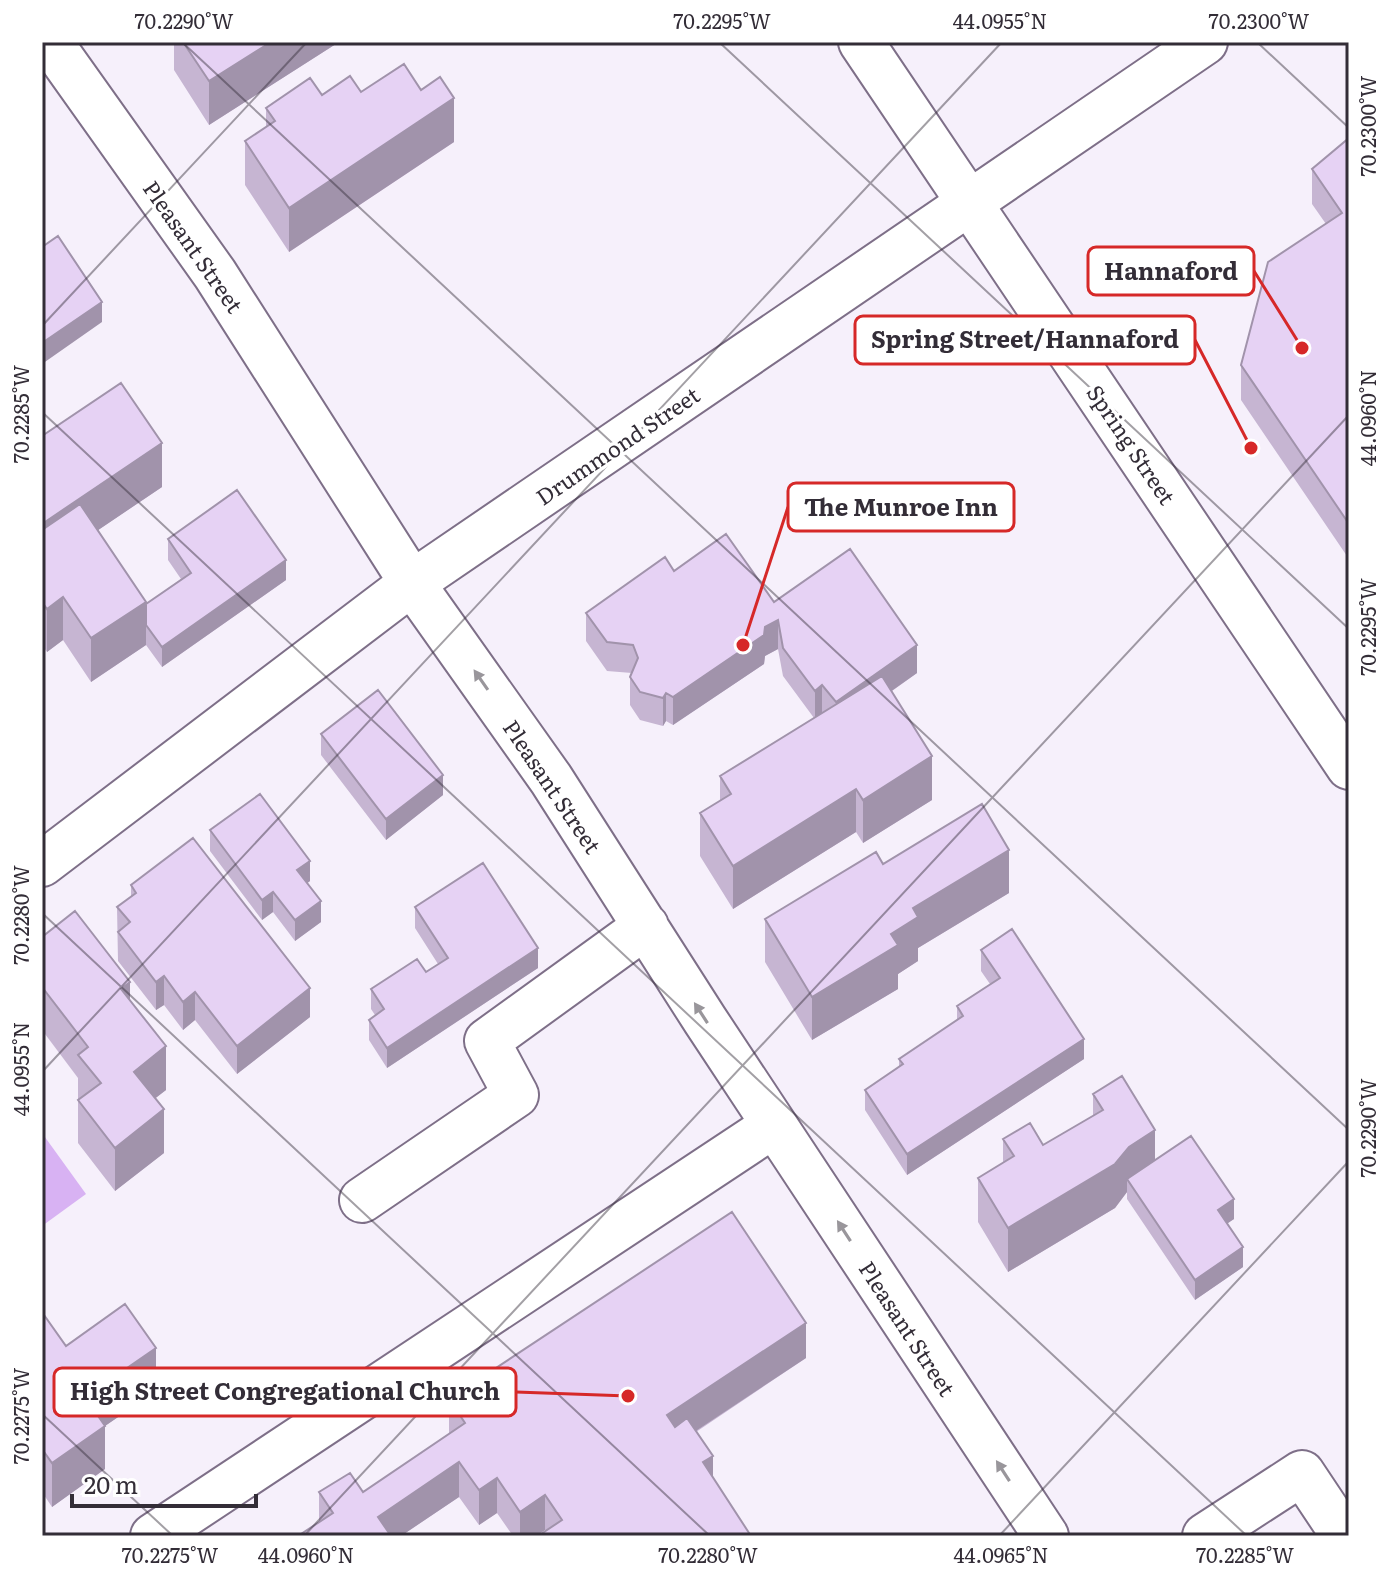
<svg xmlns="http://www.w3.org/2000/svg" width="1391" height="1578" viewBox="0 0 1391 1578" font-family="Literata,serif">
<style>
.green{fill:#d8b2f3}
.lines{fill:none;stroke-linecap:round;stroke-linejoin:round}
.minor-casing{stroke:#7e6f88;stroke-width:48}
.minor{stroke:#fff;stroke-width:44}
.wall{fill:#c6b5d2}
.shaded-wall{fill:#a193ab}
.building{fill:#e6d2f4;stroke:#a193ab;stroke-width:2}
.oneway{fill:#99969b}
.ticks{fill:none;stroke:#332d37;stroke-width:2;stroke-opacity:0.45}
.labels{text-anchor:middle;dominant-baseline:central;stroke-width:7;stroke-linejoin:round;paint-order:stroke}
.street-label{font-size:22px;fill:#332d37;stroke:#fff}
.leader{fill:none;stroke:#d62828;stroke-width:3}
.callout-dot{fill:#d62828;stroke:#fff;stroke-width:3}
.callout{fill:#fff;stroke:#d62828;stroke-width:3}
.callout-label{font-size:24px;text-anchor:middle;font-weight:bold;fill:#332d37}
.neatline{fill:none;stroke:#332d37;stroke-width:3}
.ticks-label{font-size:20px;text-anchor:middle;fill:#332d37}
</style>
<rect width="100%" height="100%" fill="#f6f0fb"/>
<!-- green -->
<path class="green" d="M42,1133l44,61 -44,32z"/>
<g class="lines">
<!-- minor casing -->
<g class="minor-casing">
<path id="minor" d="M50,42l165,232 197,309 139,196 154,241 341,516
M861,42l488,725
M42,864l370,-281 793,-541
M362,1200l154,-105 -29,-54 159,-115
M153,1536l621,-411
M1205,1536l97,-63 42,63"/>
</g>
<!-- minor -->
<use href="#minor" class="minor"/>
</g>
<!-- wall -->
<path class="wall" d="M174,42h165l-130,83 -35,-55z
M1346,42h3v21l-3,-5z
M361,92l93,50 -165,110 -44,-67v-44l21,-14v-19l56,-13z
M1349,138v421l-108,-159v-35l85,-141 -14,-20v-35z
M42,436l120,51 -64,43 48,74 35,-25 -13,-19v-21l118,41 -124,87 -16,-22 -55,37 -28,-42 -16,12 -5,-7z
M674,571l100,31 143,71 -25,18 40,109 -69,43 -7,-11 -123,77 -33,-53v-43l20,-12v-25l94,-58 -31,-42 -5,-27 -13,7 -1,8 -91,61 -7,-4 -3,5 -23,-6 -10,-15v-28l2,-4 -25,-2 -21,-30v-28z
M321,734l122,61 -57,45 -65,-85z
M210,830l100,51 -3,2 14,39 -26,19 -22,-29 -11,8 -52,-69z
M883,864l126,29 -91,55v13l-20,13v15l-86,51 -47,-78v-43z
M131,885l179,132 -73,57 -42,-54 -12,10 -19,-25 -8,5 -38,-49 -1,-54 14,-10z
M415,907l123,61 -151,100 -18,-28v-20l6,-5 -4,-6v-20l55,-17 12,-8 -23,-36z
M42,937l88,63 36,90 -11,8 9,55 -49,38 -37,-48v-65l-36,-48z
M981,950l103,109 -177,116 -42,-65v-20l34,-23v-8l58,-39v-14l33,-22 -9,-13z
M1093,1094l62,66 79,59 -7,4 16,44 -48,33 -68,-101v-7l-12,16 -107,64 -30,-50v-44l25,-15v-24l40,6 50,-29z
M42,1316l24,30 90,45 -51,35v43l-53,38 -10,-15z
M806,1358l-110,74 17,45 -167,54 -1,-1 -9,6h-23l-16,-23 -18,12 -20,-28 -58,39h-103l21,-14v-30h44l86,-58v-35z"/>
<!-- shaded-wall -->
<path class="shaded-wall" d="M271,42h68l-130,83v-44z
M454,98v44l-165,110v-44z
M102,302v20l-60,42v-21z
M162,443v44l-120,81v-44z
M286,560v20l-124,87v-20z
M63,597v43l-16,12v-43z
M146,602v43l-55,37v-44z
M778,620v29l-13,7 -1,8 -91,61v-28l92,-70z
M917,645v28l-81,57v-28z
M822,685v28l-7,7v-29z
M666,693v28l-3,5v-28z
M932,756v44l-69,43v-43z
M443,775v20l-57,45v-21z
M856,789v43l-123,77v-43z
M1009,850v43l-91,55v13l-20,13v15l-86,51v-43l79,-63 22,-26z
M310,861v20l-13,10v-21z
M273,892v20l-11,8v-20z
M321,901v21l-26,19v-21z
M538,948v20l-151,100v-20z
M164,976v29l-8,5v-28z
M130,982v43l-9,-36z
M310,988v29l-73,57v-28z
M195,992v28l-12,10v-28z
M1084,1039v20l-177,116v-21z
M166,1046v44l-32,25v-43z
M164,1109v44l-49,38v-43z
M1155,1130v44l-28,5v13l-12,16 -107,64v-44z
M1234,1199v20l-16,11v-20z
M1243,1247v20l-48,33v-20z
M806,1323v35l-139,92v-35z
M156,1348v43l-51,35v43l-53,38v-44l33,-66z
M713,1456v36l-10,-30z
M459,1462v35l-58,39h-23v-19z
M497,1478v35l-18,12v-35z
M545,1495v35l-9,6h-16v-24z"/>
<!-- building -->
<path class="building" d="M183,42h88l-62,39z
M404,64l17,26 19,-13 14,21 -165,110 -44,-67 30,-20 -9,-13 44,-30 12,17 28,-19 11,16z
M1349,138v386l-108,-159 27,-103 74,-49 -30,-44z
M58,236l44,66 -60,41v-96z
M121,383l41,60 -120,81v-88z
M237,490l49,70 -124,87 -16,-22v-21l45,-31 -23,-34z
M80,504l66,98 -55,36 -28,-41 -16,12 -5,-7v-72z
M726,534l48,68 76,-53 67,96 -81,57 -14,-17 -7,6 -32,-43 -5,-28 -13,7 -1,8 -91,62 -7,-4 -3,5 -23,-6 -10,-15 8,-19 -5,-13 -26,-3 -21,-29 79,-56 9,14z
M882,676l50,80 -69,44 -7,-11 -123,77 -33,-53 31,-19 -11,-18z
M378,690l65,85 -57,44 -65,-85z
M260,794l50,67 -13,9 24,31 -26,19 -22,-28 -11,8 -52,-70z
M982,804l27,46 -96,58 5,9 -27,17 7,11 -86,52 -47,-78 111,-67 7,12z
M193,838l117,150 -73,58 -42,-54 -12,10 -19,-26 -8,6 -38,-50 12,-10 -13,-15 19,-14 -5,-8z
M483,863l55,85 -151,100 -18,-28 15,-11 -13,-20 46,-30 9,13 22,-14 -33,-51z
M75,911l55,71 -9,7 45,57 -32,26 30,37 -49,39 -37,-48 23,-17 -23,-28 10,-8 -46,-60v-50z
M1012,929l72,110 -177,115 -42,-64 38,-26 -4,-5 64,-43 -6,-10 43,-28 -19,-28z
M1122,1076l33,54 -26,17 -14,17 -107,64 -30,-50 36,-22 -11,-17 27,-16 13,22 60,-35 -10,-16z
M1191,1136l43,63 -16,11 25,37 -48,33 -68,-101z
M732,1212l74,111 -139,92 8,12 12,-9 26,38 -10,6 48,74h-213l24,-16 -17,-25 -25,17 -23,-34 -18,12 -20,-28 -81,55 13,19h-93l35,-23 -14,-21 31,-19 13,19 102,-69 -16,-24z
M125,1304l31,44 -71,49 20,29 -53,37 -10,-14v-133l2,-1 22,31z"/>
<!-- one-way arrows -->
<defs><path id="oneway-solid" d="M-6-.8H1V-3.2L6.5 0L1 3.2V.8H-6Z" transform="scale(2)"/></defs>
<g class="oneway">
<use href="#oneway-solid" transform="translate(481 680) rotate(-125)"/>
<use href="#oneway-solid" transform="translate(701 1013) rotate(-123)"/>
<use href="#oneway-solid" transform="translate(844 1231) rotate(-123)"/>
<use href="#oneway-solid" transform="translate(1003 1471) rotate(-123)"/>
</g>
<!-- ticks -->
<path class="ticks" d="M182,42l1167,1088M719,42l630,587M1257,42l92,86M42,326l265,-284M42,412l1205,1124M42,913l668,623M42,1072l960,-1030M42,1414l131,122M304,1536l1045,-1121M999,1536l350,-375"/>
<g class="labels">
<!-- street labels -->
<g class="street-label">
<text transform="translate(194 246) rotate(55)">Pleasant Street</text>
<text transform="translate(1132 444) rotate(56)">Spring Street</text>
<text transform="translate(617 445) rotate(-34)">Drummond Street</text>
<text transform="translate(553 786) rotate(56)">Pleasant Street</text>
<text transform="translate(908 1328) rotate(57)">Pleasant Street</text>
</g>
</g>
<!-- callouts -->
<path class="leader" d="M1302 348L1254 271M1251 448L1195 340M743 645L788 507M628 1396L516 1392"/>
<g class="callout-dot">
<circle cx="1302" cy="348" r="8"/>
<circle cx="1251" cy="448" r="8"/>
<circle cx="743" cy="645" r="8"/>
<circle cx="628" cy="1396" r="8"/>
</g>
<g class="callout">
<rect x="1088" y="247" width="166" height="48" rx="8"/>
<rect x="855" y="316" width="340" height="48" rx="8"/>
<rect x="788" y="483" width="226" height="48" rx="8"/>
<rect x="54" y="1368" width="462" height="48" rx="8"/>
</g>
<g class="callout-label">
<text x="1171" y="280">Hannaford</text>
<text x="1025" y="348">Spring Street/Hannaford</text>
<text x="901" y="516">The Munroe Inn</text>
<text x="285" y="1400">High Street Congregational Church</text>
</g>
<!-- border -->
<rect width="1391" height="1578" fill="none" stroke="#ffffff" stroke-width="88"/>
<!-- scale -->
<path d="M72 1494v12h184v-12" fill="none" stroke="#332d37" stroke-width="4"/>
<text x="84" y="1494" font-size="24" fill="#332d37" stroke="#ffffff" stroke-width="6" paint-order="stroke">20 m</text>
<rect x="44" y="44" width="1303" height="1490" class="neatline"/>
<g class="ticks-label">
<text x="184" y="29">70.2290°W</text>
<text x="722" y="29">70.2295°W</text>
<text x="1000" y="29">44.0955°N</text>
<text x="1259" y="29">70.2300°W</text>
<text transform="translate(1369 126) rotate(-90)" y="7">70.2300°W</text>
<text transform="translate(22 414) rotate(-90)" y="7">70.2285°W</text>
<text transform="translate(1369 418) rotate(-90)" y="7">44.0960°N</text>
<text transform="translate(1369 627) rotate(-90)" y="7">70.2295°W</text>
<text transform="translate(22 915) rotate(-90)" y="7">70.2280°W</text>
<text transform="translate(22 1069) rotate(-90)" y="7">44.0955°N</text>
<text transform="translate(1369 1128) rotate(-90)" y="7">70.2290°W</text>
<text transform="translate(22 1416) rotate(-90)" y="7">70.2275°W</text>
<text x="170" y="1563">70.2275°W</text>
<text x="306" y="1563">44.0960°N</text>
<text x="708" y="1563">70.2280°W</text>
<text x="1001" y="1563">44.0965°N</text>
<text x="1245" y="1563">70.2285°W</text>
</g>
</svg>
